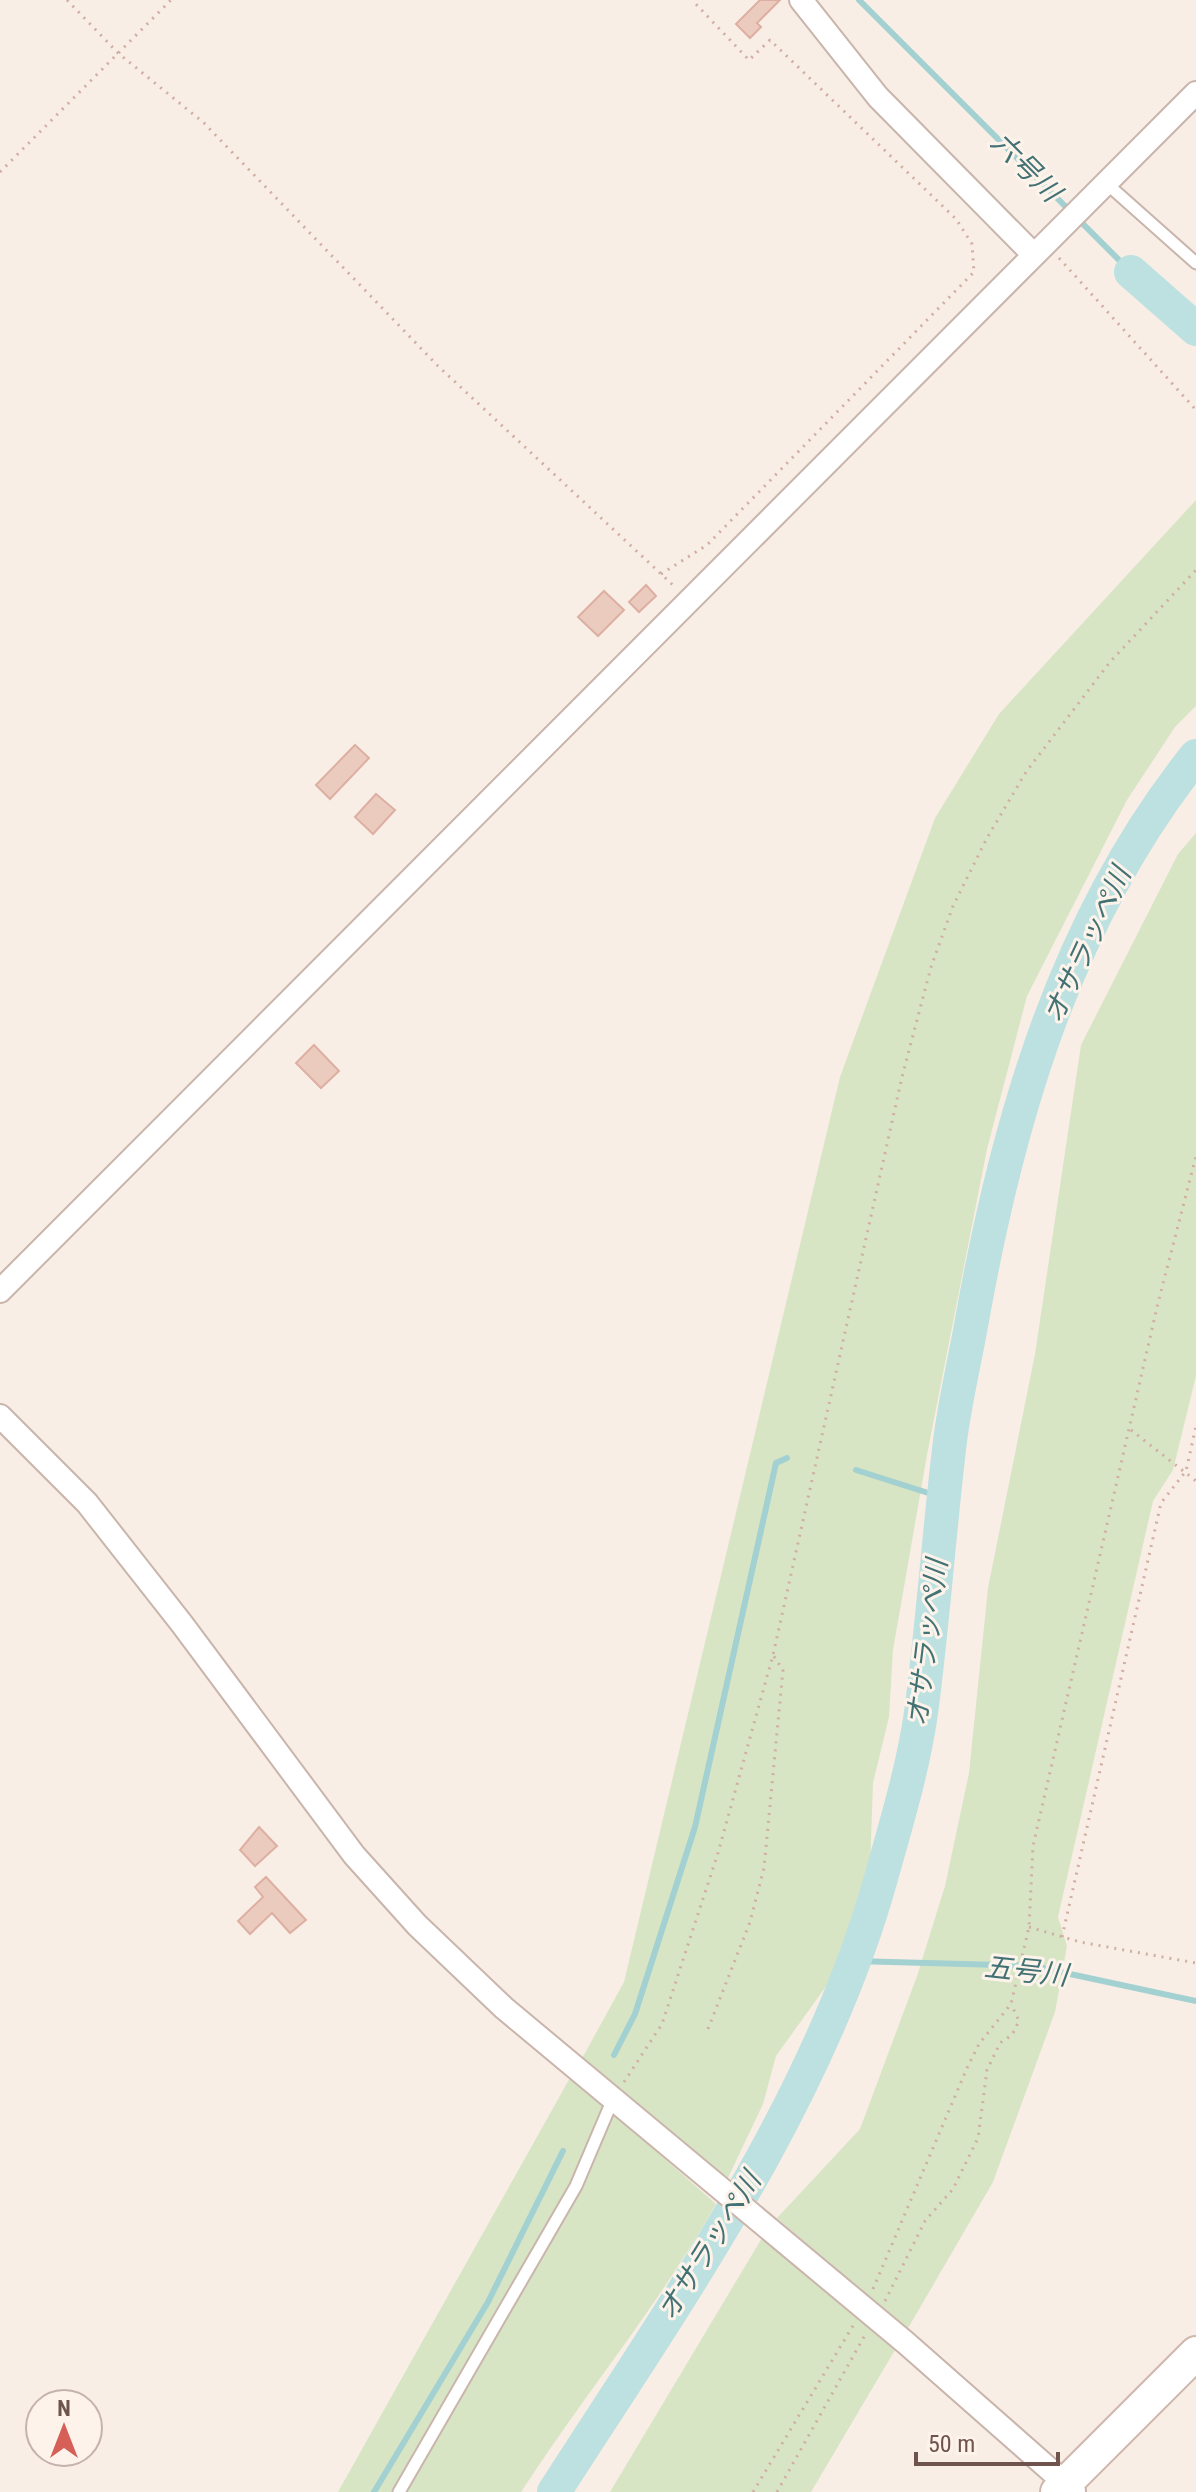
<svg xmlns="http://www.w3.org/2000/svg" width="1196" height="2492" viewBox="0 0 1196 2492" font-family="'Roboto Condensed','Noto Sans JP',sans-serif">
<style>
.green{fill:#d7e5c5}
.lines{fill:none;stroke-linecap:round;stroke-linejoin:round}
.stream{stroke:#a3d1d1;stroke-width:6}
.river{stroke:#bce1e0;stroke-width:34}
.building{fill:#eccbbf;stroke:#ddafa2;stroke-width:2}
.lane-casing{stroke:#c9b5ac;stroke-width:15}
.street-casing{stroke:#c9b5ac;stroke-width:26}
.secondary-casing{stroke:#ceb7ad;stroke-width:36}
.path{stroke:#d0aea3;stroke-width:3;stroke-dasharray:2 6;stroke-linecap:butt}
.lane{stroke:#fff;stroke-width:11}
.street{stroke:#fff;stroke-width:22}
.secondary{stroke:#fff;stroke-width:32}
.labels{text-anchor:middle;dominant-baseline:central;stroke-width:6;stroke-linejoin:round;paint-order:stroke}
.water-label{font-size:28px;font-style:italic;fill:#427273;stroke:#fdf3eb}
</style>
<rect width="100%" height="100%" fill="#f9eee5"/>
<!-- green -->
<path class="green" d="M1196,500v206l-21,21 -48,73 -100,196 -40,153 -60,306 -34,195 -4,67 -16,66 -3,87 -38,108 -56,78 -13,48 -37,78 -146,-120 44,-80 216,-905 95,-259 64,-104z
M1196,833v543l-23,94 -20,31 -95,416 9,29 -12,66 -62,170 -86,148 -130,-112 83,-89 57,-153 28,-90 24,-113 19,-185 47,-234 46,-309 97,-191z
M571,2076l145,128c-57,101 -132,191 -195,288h-183z
M762,2238l136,107 -87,147h-201z"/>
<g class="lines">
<!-- stream -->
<path class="stream" d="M859,0l272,272
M856,1470l88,28
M854,1961l179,5 163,35
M614,2055l21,-41 60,-187 81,-364 11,-5
M374,2492l114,-190 75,-151"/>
<!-- river -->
<path class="river" d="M1131,272l65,57
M554,2492c124,-193 265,-391 327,-614 15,-54 32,-109 40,-165 12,-90 18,-181 29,-272 5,-40 15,-81 22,-121 36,-201 94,-402 224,-564"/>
</g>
<!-- building -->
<path class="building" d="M760,0h20l-23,23 4,4 -11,11 -14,-14z
M646,585l10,11 -17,16 -10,-10z
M604,591l20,19 -26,26 -20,-19z
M355,745l14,13 -39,41 -14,-14z
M376,794l19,16 -22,24 -18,-17z
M314,1045l25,26 -18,17 -25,-25z
M259,1827l18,19 -22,20 -15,-16z
M266,1877l40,43 -16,13 -18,-20 -22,21 -12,-13 25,-24 -8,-10z"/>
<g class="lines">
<!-- lane casing -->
<g class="lane-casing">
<path id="lane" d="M1106,183l90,80
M399,2492l177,-306 37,-87"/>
</g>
<!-- street casing -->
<g class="street-casing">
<path id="street" d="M801,0l77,97 156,158
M0,1291l1196,-1198
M0,1416l87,87 95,121 172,231 63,70 87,83 402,335 168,148"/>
</g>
<!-- secondary casing -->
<g class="secondary-casing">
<path id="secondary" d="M1057,2492l139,-139"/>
</g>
<!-- path -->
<path class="path" d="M67,0l51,53 86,70 234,243 236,220
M0,172l171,-172
M1059,258l137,152
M661,574l46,-29 267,-273 -2,-28 -16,-25 -186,-179 -21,20 -57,-60
M1131,1430l65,51
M1029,1927l51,15 116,21
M1062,1937l99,-434 25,-32 10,-45
M708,2029l42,-107 14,-54 19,-198 -10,-15
M624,2082l38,-58 56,-171 55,-198 129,-578 29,-110 22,-61 34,-68 39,-66 84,-110 86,-92
M873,2289l94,-221 12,-24 32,-40 18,-77 4,-81 125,-543 38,-147
M885,2301l40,-80 28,-32 25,-51 9,-68 13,-27 12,-8 7,-14 -8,-17
M753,2492l101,-168
M777,2492l88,-157"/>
<!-- lane -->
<use href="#lane" class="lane"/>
<!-- street -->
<use href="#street" class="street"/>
<!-- secondary -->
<use href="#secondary" class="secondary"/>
</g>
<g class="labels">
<!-- water labels -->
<g class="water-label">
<text transform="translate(1026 167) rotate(45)">六号川</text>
<text transform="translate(1087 945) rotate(-65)">オサラッペ川</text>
<text transform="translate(927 1643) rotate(-83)">オサラッペ川</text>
<text transform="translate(1026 1971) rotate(6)">五号川</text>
<text transform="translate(709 2246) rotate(-58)">オサラッペ川</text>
</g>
</g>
<!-- north arrow -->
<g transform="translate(64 2428)"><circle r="38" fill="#fdf3eb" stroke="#c4b3ac" stroke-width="2"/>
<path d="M0-6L14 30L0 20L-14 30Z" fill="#d66057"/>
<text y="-12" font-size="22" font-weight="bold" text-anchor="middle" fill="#6f544d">N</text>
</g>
<!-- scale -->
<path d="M916 2452v12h142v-12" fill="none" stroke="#6f544d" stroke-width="4"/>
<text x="928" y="2452" font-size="24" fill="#6f544d" stroke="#fdf3eb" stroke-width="6" paint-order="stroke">50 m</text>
</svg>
